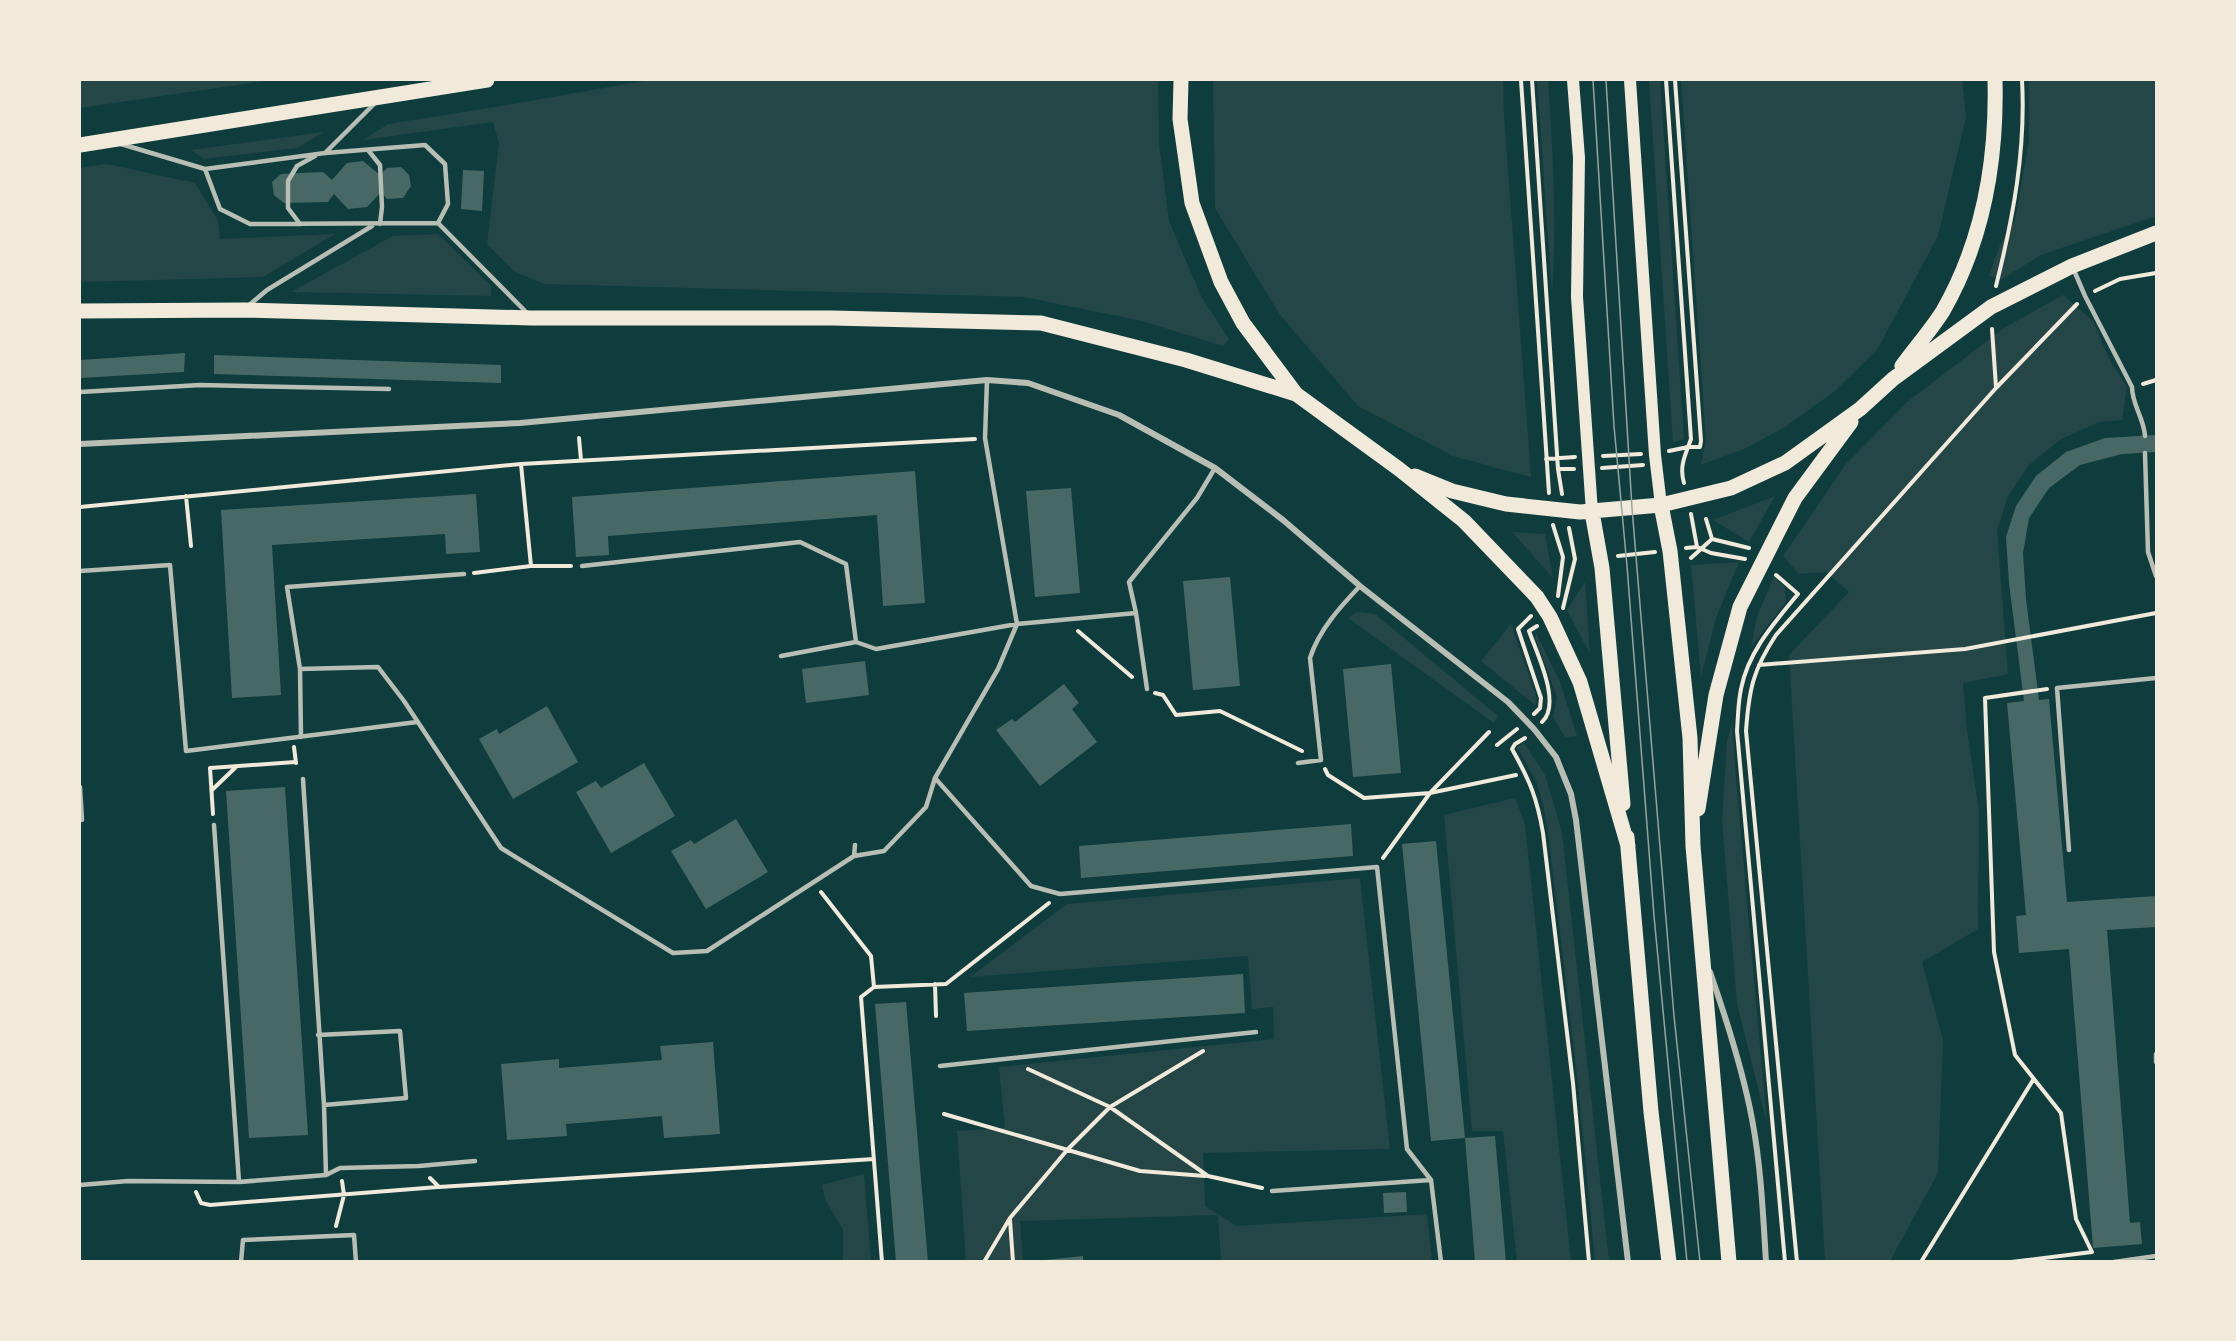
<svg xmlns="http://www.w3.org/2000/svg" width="2236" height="1341" viewBox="0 0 2236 1341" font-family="Overpass,sans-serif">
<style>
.green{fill:#244646}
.building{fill:#486865}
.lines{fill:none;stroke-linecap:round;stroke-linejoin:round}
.path{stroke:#f1e9da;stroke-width:4}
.service{stroke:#b8beb3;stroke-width:4.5}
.minor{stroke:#b8beb3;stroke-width:6}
.secondary{stroke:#f1e9da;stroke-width:12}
.primary{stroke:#f1e9da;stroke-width:15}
.tram{stroke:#97a49c;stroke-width:1.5}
</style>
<rect width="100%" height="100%" fill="#0f3d3e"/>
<!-- green -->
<path class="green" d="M80,80h191l-191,28z
M650,80h508l1,64 10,77 32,75 28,43 -6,7 -81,-25 -118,-24 -479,-13 -30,-12 -28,-28 12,-101 -6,-21 -130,18 25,-16 107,-17z
M1213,80h290l1,36 27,361 -78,-21 -95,-50 -78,-91 -65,-107z
M1537,80h11c5,71 9,142 4,213z
M1649,80h11l24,359 -11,3z
M1681,80h281l4,37 -28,119 -61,114 -42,41 -50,36 -41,22 -43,16 5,-25z
M2029,80h127v136l-115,39 -39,24 -13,-3 11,-31 15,-25 14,-79z
M324,132l-27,16 -93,11 -13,-9z
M107,164l88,19 23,38 2,18 115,-5 -72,43 -183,5v-114z
M438,234l53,52v10l-200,-4 102,-56z
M2063,295l30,26 18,42 16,23 -5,34 -23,2 -38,17 -32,26 -21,31 -11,35 11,143 -45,9 4,47 12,82 -1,117 -56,33 21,78 -5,133 -48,88h-65l-36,-606 60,-63 -23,-20 -27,2 -16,-18 63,-92 61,-62 97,-74z
M1775,496l-26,46 -36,-22z
M1512,532l33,2 8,44z
M1739,562l-23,56 -15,59 -10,-112z
M1774,577l11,10 1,15 -35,45 6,-31z
M1585,582l5,72 -23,-44z
M1357,612l18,2 123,102 -4,7 -146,-105z
M1511,624l26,74 -2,7 -54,-44z
M1536,633l24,49 17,54 -12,1 -12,-20 4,-20 -22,-60z
M1732,722l3,46 32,356 -30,-120 -15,-183 5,-79z
M1524,743l21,32 17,57 47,429h-14l-17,-177 -30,-252 -5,-28 -7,-23 -19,-34z
M1515,798l10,26 46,437h-54l-14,-130h-31l-28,-316z
M1360,878l30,271 -187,4 2,53 32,20 190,-12 5,47h-211l-3,-46 -198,6 3,40h-57l-9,-130 48,-3 -6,-61 275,-28 -1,-32 -21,2 -4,-53 -278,21 97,-73z
M864,1174l7,87h-28v-31l-18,-31 -3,-14z"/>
<!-- building -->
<path class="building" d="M363,161l17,14 7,-7 14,-1 8,8 2,11 -8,12 -16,1 -6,-7 -14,15 -19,2 -14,-15 -6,8 -44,1 -10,-8 -2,-13 9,-8 42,-2 9,8 15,-17z
M463,170l21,1 -2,40 -21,-2z
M185,353l-1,19 -104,6v-18z
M214,355l287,10v18l-287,-9z
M2156,435v17l-34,2 -42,11 -31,23 -20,30 -6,35 3,46 13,101 10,-1 18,203 89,-6v31l-49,3 23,293 10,-1 2,22 -49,4 -24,-299 -50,4 -3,-37 10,-1 -19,-212 17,-2 -15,-118 -3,-46 10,-31 20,-30 30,-24 39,-14z
M915,471l10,132 -42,3 -6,-91 -269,21 1,19 -33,2 -4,-60z
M1071,488l9,105 -45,4 -9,-106z
M476,494l4,58 -34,2 -1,-20 -173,11 9,150 -49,3 -11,-188z
M1230,577l10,109 -47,4 -10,-109z
M865,661l4,34 -63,8 -4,-34z
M1391,664l10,109 -48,4 -10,-108z
M1064,684l15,19 -7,6 25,33 -57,44 -44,-56 16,-11 3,3z
M547,706l31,56 -65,37 -34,-60 18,-10 2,5z
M644,763l31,53 -64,37 -35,-61 20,-11 5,7z
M285,787l23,348 -59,3 -23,-347z
M736,819l32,53 -62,37 -35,-58 20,-11 3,4z
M1351,824l2,32 -272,22 -2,-32z
M1436,841l29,297 -34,3 -29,-297z
M1243,974l2,39 -278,18 -3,-38z
M906,1002l22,260h-32l-21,-258z
M713,1042l7,92 -56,4 -2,-22 -96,8 1,12 -60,4 -6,-76 58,-5v9l103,-8 -2,-14z
M1495,1136l11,126h-31l-10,-124z
M1406,1192l1,20 -23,1 -1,-20z
M1083,1256v6h-38v-2z"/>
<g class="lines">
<!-- path -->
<path class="path" d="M1521,80l28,413
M1532,80l26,389 4,25
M1666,80l25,359c-6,17 -12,27 -7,44
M1996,286c17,-68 30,-136 26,-206
M2095,291l25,-12 36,-6
M1992,329l4,58
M2143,384l13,-4
M579,438l2,22
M1669,451l19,-4h12l1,-6 -26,-361
M1603,456l38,-2
M1546,459l29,-2
M521,464l10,102
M1602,468l41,-3
M1558,469h16
M186,496l5,50
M80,507l441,-43 454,-25
M1691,514l6,33
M1553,525l10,32 -5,39
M1712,539l37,9
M1686,548l11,-1 14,6 34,6
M1618,556l37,-4
M1691,558l21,-19 -6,-20
M474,573l57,-7h40
M1776,575l22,19c-24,29 -50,58 -57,95 -3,14 -3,28 -4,42l48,531
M1563,608l12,-49 -6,-31
M1531,616l-13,13 23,69 -1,10 -6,6
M1537,626l-8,5c8,23 33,73 13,91
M1078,631l54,46
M1759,665l206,-16 191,-36
M1155,693l8,2 13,20 44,-4 82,40
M1525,738l-10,6 -3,5c18,32 25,49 31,84l30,250 16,179
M1497,745l20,-16
M294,747l2,16
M1325,769l3,6 36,23 66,-5 86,-18
M212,790l24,-23
M213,814l-3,-46 85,-6
M1383,858l47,-65 59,-61
M821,892l50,64 3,31
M935,984l1,32
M1028,1069l82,38 98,69 54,12
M944,1114l196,57 65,5
M430,1178l9,9 435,-28
M196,1192l5,11 9,2 228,-18
M1010,1220l3,42
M336,1226l8,-31 -2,-14
M882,1262l-21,-265 13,-10 72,-3 103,-81
M984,1262l26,-44 58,-69 42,-42 93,-56
M1797,1262l-51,-531c3,-42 7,-61 30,-96l220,-247 81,-84
M1921,1262l112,-182
M2011,1262l81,-10 -16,-33 -15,-106 -46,-58 -21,-103 -9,-254 62,-9"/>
<!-- service -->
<path class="service" d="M121,144l84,25 120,-16 100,-8 20,19 3,40 -10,19 -188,1 -30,-15 -15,-40
M368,150l12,15 2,42 -2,17
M325,153l51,-51
M438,223l89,90
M300,224l-12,-16v-27l9,-15 18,-10
M2073,268l12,28 47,91c0,18 12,31 13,49
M248,306l19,-16 105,-64
M987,380l-2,58 32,186 -19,45 -63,109 96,108 29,8 317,-27 30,282 24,31 10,82
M80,392l120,-7 189,4
M2145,453l3,99 8,24
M582,566l218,-24 46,22 10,78 20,7 141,-25 119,-11
M80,571l90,-6 16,186 231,-29
M781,656l75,-14
M300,669l78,-2 26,34 97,147 172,105 34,-2 147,-95 1,-11
M1147,689l-11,-76 -7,-31 68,-84 18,-30
M301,737l-1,-68 -13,-82 177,-13
M1298,763l23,-3 -11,-102c9,-28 30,-51 50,-72
M80,787l2,33
M214,825l25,357
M2069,850l-12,-162 99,-10
M854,856l30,-5 42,-44 9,-29
M318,1035l82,-4 6,67 -82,7
M2156,1054v8
M940,1066l316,-34
M326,1175l14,-7 79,-2 56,-5
M80,1185l48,-4 111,1 87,-7 -2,-70 -21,-326
M1272,1191l159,-11
M241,1262l2,-22 111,-5 2,27
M2114,1262l42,-6"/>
<!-- minor -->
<path class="minor" d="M80,444l440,-21 467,-43 41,3 91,32 96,53 68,52 77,66 148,116 26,27 22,28 15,37 5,26 52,442
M1710,972c16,46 33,99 42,147 9,47 11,95 14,143"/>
<!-- secondary -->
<path class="secondary" d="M1573,80l6,78 -2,139 15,215
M1630,80l25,375 6,50"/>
<!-- primary -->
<path class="primary" d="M1181,80l-1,39 12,84 29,79 22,41 53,71 103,75 65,52 73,76 13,20 30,65 48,164
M80,145l407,-65
M80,311l164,-1 287,8h301l209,5 145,37 110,34
M1902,366c13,-18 29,-36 41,-55 40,-70 54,-152 52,-231
M1415,476l37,15 54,13 74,8 81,-7 70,-17 54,-25 75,-54 33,-30 98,-72 81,-41 84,-33
M1661,505l9,46 20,187 3,108 36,416
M1592,512l10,56 21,236
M1698,809l18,-114 24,-88 55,-109 56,-76
M1627,837l24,275 18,150"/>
<!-- tram -->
<path class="tram" d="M1593,80l21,346 13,140 27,350 33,346
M1606,80l26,428 42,508 26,246"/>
</g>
<!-- border -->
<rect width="2236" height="1341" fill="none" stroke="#f1e9da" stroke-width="162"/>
</svg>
